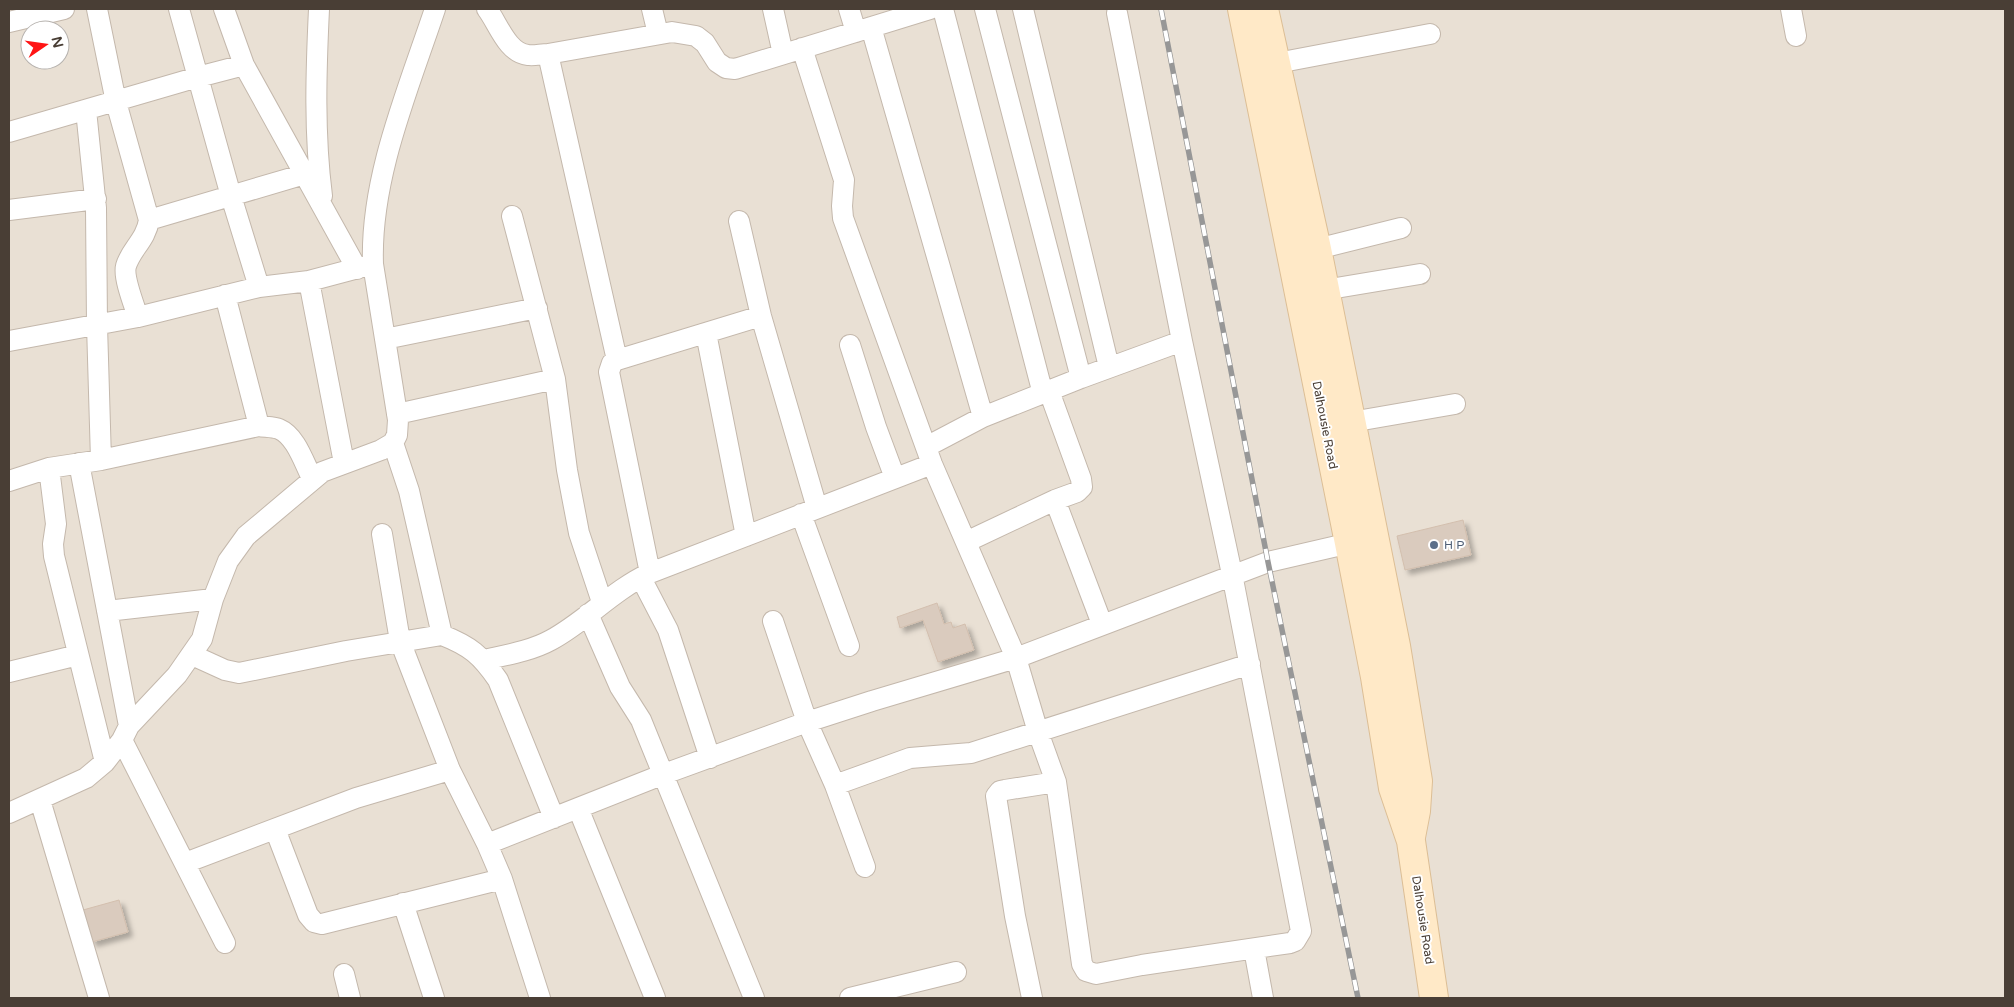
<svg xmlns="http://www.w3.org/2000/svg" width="2014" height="1007" viewBox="0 0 2014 1007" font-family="'Varela Round',sans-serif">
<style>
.residential{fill:#e9e0d4;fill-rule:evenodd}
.building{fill:#dacbbe;stroke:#d3bfae;filter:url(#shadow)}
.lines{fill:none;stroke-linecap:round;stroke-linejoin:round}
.street-casing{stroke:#c4b8ac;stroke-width:22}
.secondary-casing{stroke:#dcbe95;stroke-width:30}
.street{stroke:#fff;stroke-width:20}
.secondary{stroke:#ffe9c7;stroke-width:28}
.rail-casing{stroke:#979797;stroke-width:5.5}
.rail{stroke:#fff;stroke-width:4;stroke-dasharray:11;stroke-linecap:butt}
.service-dot{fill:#5c6f8a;stroke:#fff;stroke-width:2}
.labels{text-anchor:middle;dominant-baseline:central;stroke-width:4;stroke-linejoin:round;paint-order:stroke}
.street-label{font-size:12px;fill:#493e35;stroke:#fff}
.service-label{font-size:12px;fill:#4e5e75;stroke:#fff;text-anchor:start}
</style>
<defs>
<filter id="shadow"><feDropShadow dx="4.5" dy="4.5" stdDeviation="2.5" flood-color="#0004"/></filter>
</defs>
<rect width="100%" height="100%" fill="#f5eee7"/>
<!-- residential -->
<path class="residential" d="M9,9h1996v989h-1996zM30,30h30v30h-30z"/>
<!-- building -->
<path class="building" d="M1463,520l8,35 -66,15 -8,-34z
M937,603l7,21 7,-2 2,6 12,-4 9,26 -36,12 -15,-42 -23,8 -3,-11z
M119,900l9,32 -36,10 -9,-32z"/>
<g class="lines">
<!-- street casing -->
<g class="street-casing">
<path id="street" d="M97,9l19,93 33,118c-3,20 -18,29 -23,46 -3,11 8,39 12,51
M179,9l52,187 28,91
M224,9l20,56 113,204
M319,9c-3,63 -5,124 3,187
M487,9c11,14 20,44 41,46 6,1 13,-1 20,-1l124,-22 24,4 9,7 12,19 9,6 9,1 195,-60
M652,9l6,25
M773,9l10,45
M849,9l7,23
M943,9l100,385
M985,9l96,369
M1023,9l86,358
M1791,9l5,27
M9,22l55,-13
M871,27l112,390
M802,48l42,132 -2,26 1,12 89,246 84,194 22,74 18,50 26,182 4,7 10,3 46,-9 148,-22 5,-2 6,-10 -69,-357 -50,-233 -65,-328
M548,54l69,306
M1277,63l153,-29
M86,110l10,98 1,117 4,135
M9,132l189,-55 46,-12
M9,210l87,-11
M512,216l43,163 12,91 12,63 23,69
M149,220l156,-46
M739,221l22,95 56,192
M1317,249l84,-21
M309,281l35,182
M1324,290l96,-16
M225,295l34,131
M706,333l40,203
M385,339l152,-31
M9,341l129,-24 121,-30 50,-6 64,-17
M850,345l26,82 19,51
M397,414l158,-35
M1351,422l104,-18
M393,443l16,48 33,144
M926,447l57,-30 98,-39 101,-37
M79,463l50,263
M49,468l7,56 -3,20 1,12 51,206
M9,481l40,-13 52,-8 158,-34c7,1 15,1 20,3 17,7 25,34 33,49
M1055,500l47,124
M801,514l48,132
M382,534l18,107 50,129 37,74 15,35 38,119
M966,542l89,-42 22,-8 5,-5 -1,-8 -32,-88
M650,573l-41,-201 3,-9 5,-3 144,-44
M641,578l27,52 42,128
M107,611l106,-12
M588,614l32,73 21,33 113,278
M773,621l34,101 28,63 30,82
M192,655l33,15 14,3 107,-22 96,-16c28,11 39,20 56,45l56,138
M484,660c22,-5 47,-9 67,-20 35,-19 62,-50 99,-67l282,-109
M9,672l69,-17
M122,740l103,203
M835,785l75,-27 61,-5 279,-89
M40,800l59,198
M578,808l77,190
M9,813l77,-35 19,-16 17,-22 7,-14 48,-51 25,-36 11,-40 15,-38 18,-25 76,-64 59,-22 12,-7 4,-8 1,-15 -25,-156c-3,-86 35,-174 62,-255
M275,829l33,86 6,7 8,2 180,-45
M487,844l177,-70 143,-52 65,-21 144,-43 252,-96 95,-22
M185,863l171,-65 94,-28
M403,903l31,95
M1254,949l9,49
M344,974l6,24
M850,998l106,-26
M1032,998l-17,-82 -19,-120 4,-5 5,-1 51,-8"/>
</g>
<!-- secondary casing -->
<g class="secondary-casing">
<path id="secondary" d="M1242,9l107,534 26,134 18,111 18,53 23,157
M1264,9l53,240 79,397 22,135 -2,30 -5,26"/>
</g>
<!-- street -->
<use href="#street" class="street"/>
<!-- secondary -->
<use href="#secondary" class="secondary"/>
<!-- rail casing -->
<g class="rail-casing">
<path id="rail" d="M1161,9l107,553 90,436"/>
</g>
<!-- rail -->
<use href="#rail" class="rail"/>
</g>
<!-- markers -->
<circle class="service-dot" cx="1434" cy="545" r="5"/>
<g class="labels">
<!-- street labels -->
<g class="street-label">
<text transform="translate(1325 425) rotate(79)">Dalhousie Road</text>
<text transform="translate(1423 920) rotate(81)">Dalhousie Road</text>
</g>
<!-- service labels -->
<g class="service-label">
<text x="1444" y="545">H P</text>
</g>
</g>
<!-- border -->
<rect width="2014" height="1007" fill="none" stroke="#493e35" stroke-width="20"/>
<!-- north arrow -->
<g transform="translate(45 45) rotate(77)"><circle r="24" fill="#ffffff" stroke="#b6b2ae"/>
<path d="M0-4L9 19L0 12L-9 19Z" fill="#ff1414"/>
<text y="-8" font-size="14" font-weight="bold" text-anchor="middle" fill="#493e35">N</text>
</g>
</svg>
